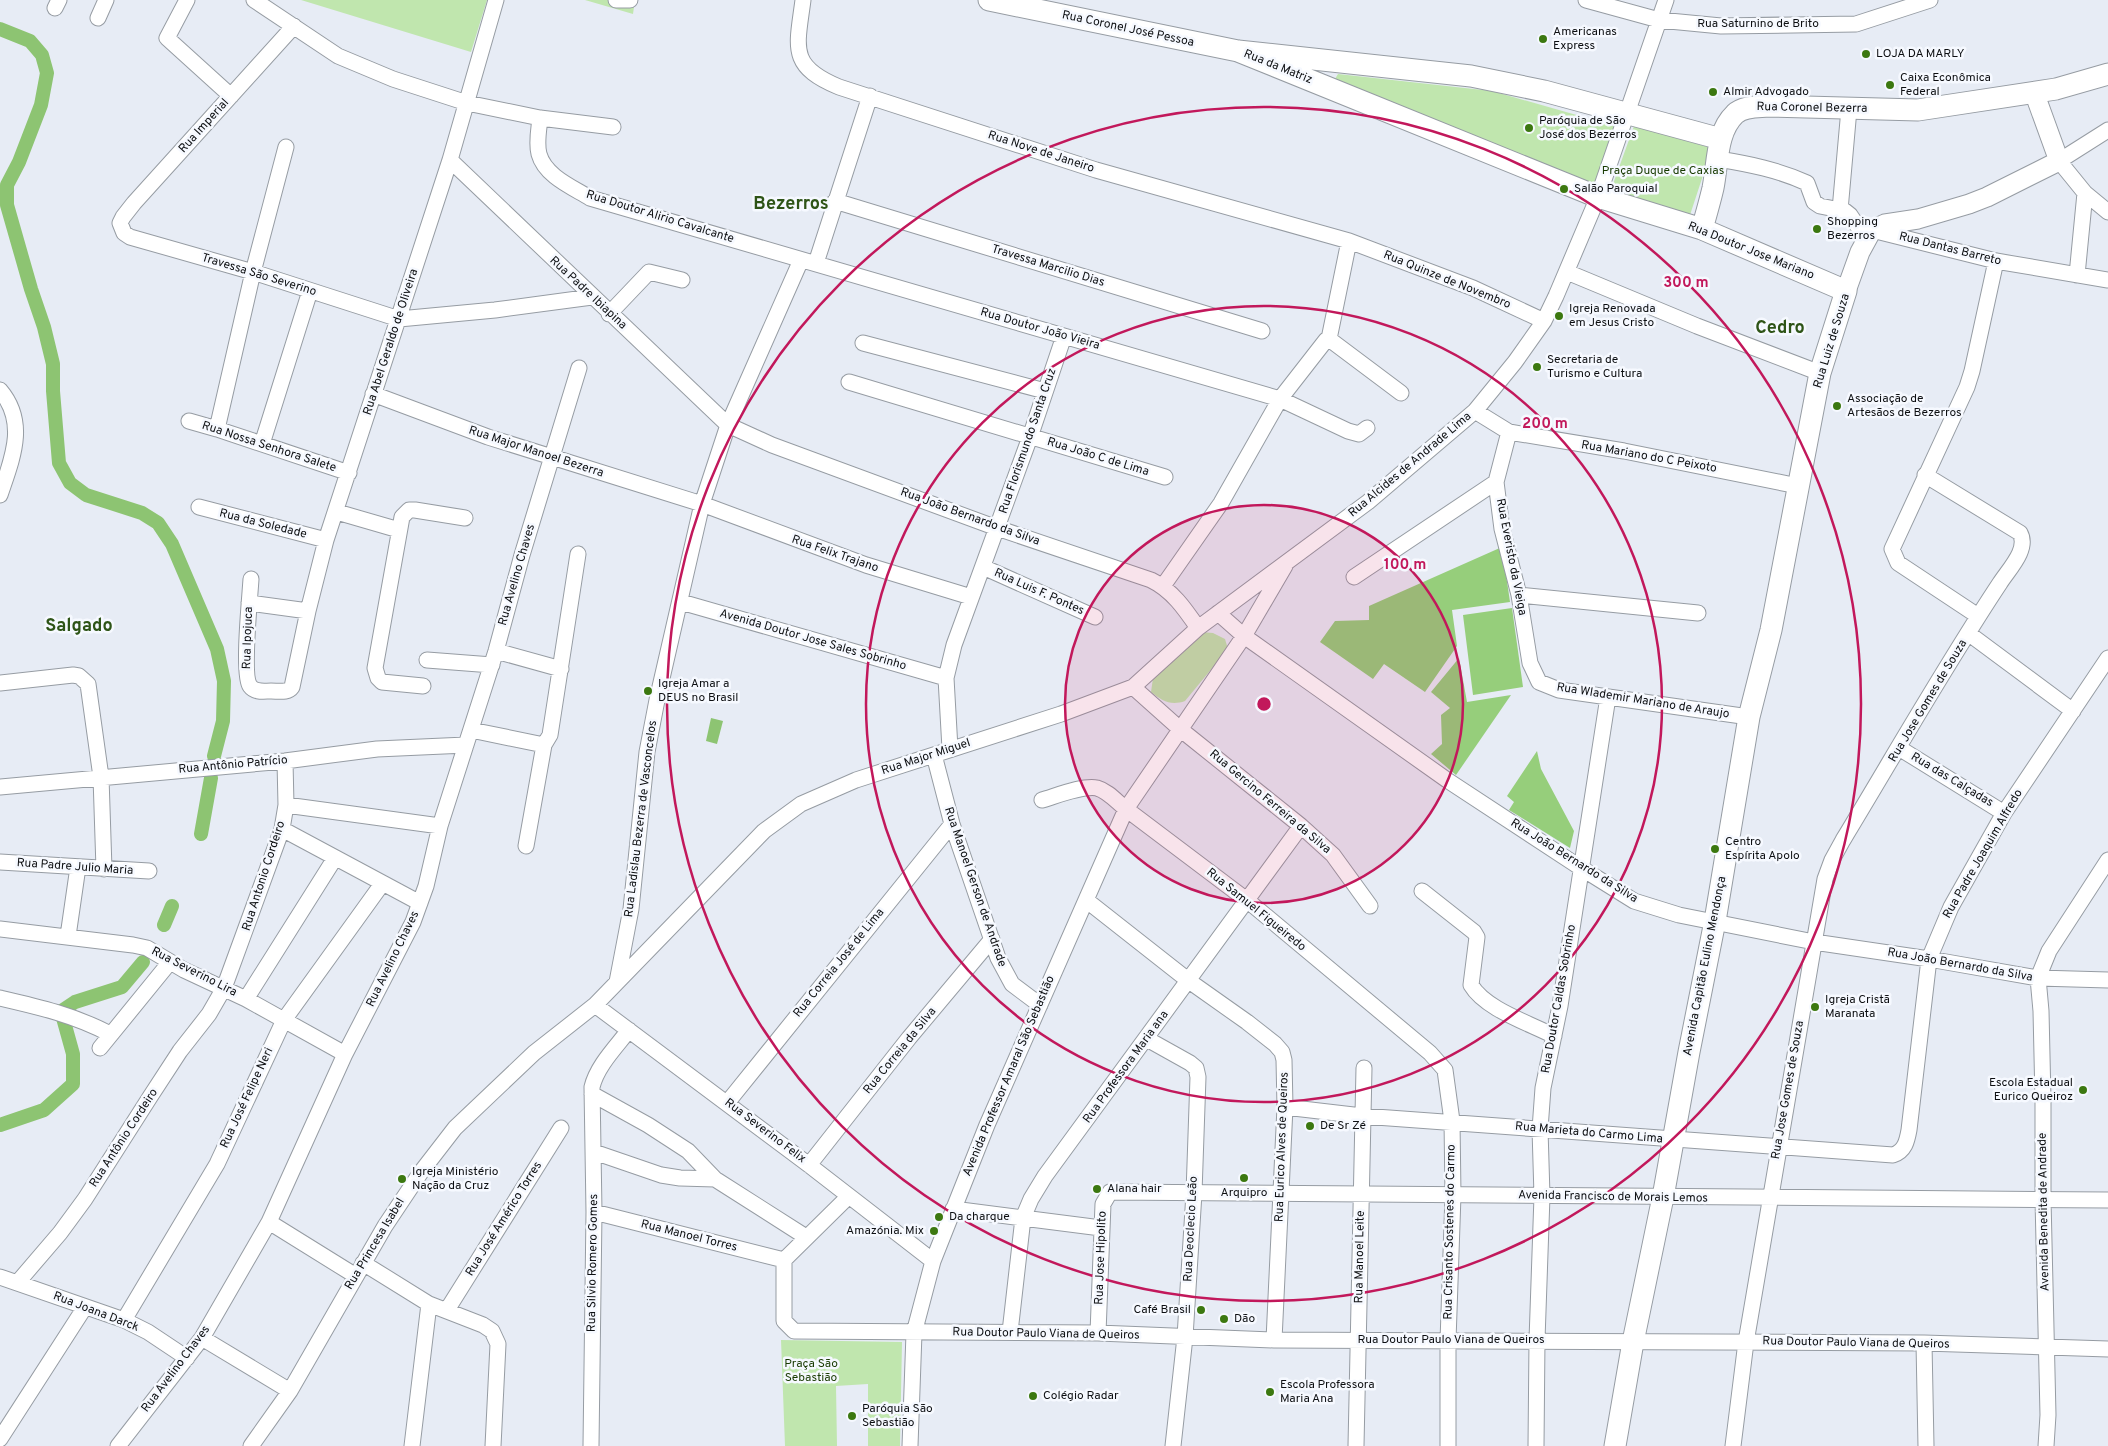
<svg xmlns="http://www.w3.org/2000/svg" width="2108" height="1446" viewBox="0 0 2108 1446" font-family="Overpass,sans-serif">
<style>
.green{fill:#c0e6ae}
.forest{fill:#96ce7b}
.water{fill:#8dc472}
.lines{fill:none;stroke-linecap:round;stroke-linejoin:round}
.canal{stroke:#8dc472;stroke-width:14}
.minor-casing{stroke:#969ca3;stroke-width:17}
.tertiary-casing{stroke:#969ca3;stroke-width:21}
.secondary-casing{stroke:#969ca3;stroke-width:23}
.minor{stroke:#fff;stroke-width:15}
.tertiary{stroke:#fff;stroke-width:19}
.secondary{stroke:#fff;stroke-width:21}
.ring{fill:none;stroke:#c2185b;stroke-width:2.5}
.poi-dot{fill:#3c7810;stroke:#f6f9ff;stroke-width:2}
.labels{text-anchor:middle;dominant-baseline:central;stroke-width:5;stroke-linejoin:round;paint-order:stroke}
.street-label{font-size:12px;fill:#0d0f12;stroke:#f6f9ff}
.poi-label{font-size:12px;fill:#0d0f12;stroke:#f6f9ff;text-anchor:start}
.park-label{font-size:12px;fill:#183a00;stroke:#f6f9ff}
.district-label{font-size:18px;font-weight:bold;fill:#2e5417;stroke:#f6f9ff}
.centre{fill:#c2185b;stroke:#f6f9ff;stroke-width:2.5}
.ring-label{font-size:15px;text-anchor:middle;font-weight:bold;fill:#c2185b;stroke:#f6f9ff;stroke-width:5;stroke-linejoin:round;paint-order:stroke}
</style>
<rect width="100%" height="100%" fill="#e7ecf5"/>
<!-- green -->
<path class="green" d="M301,0h186l-16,52z
M585,0h50l-2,14z
M1338,74l154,17 123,35 -17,56 -7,5 -256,-108z
M1634,126l78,22 -22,67 -81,-20z
M1201,632l12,1 12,6 3,10 -43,52c-14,5 -23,0 -34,-9l2,-14z
M781,1340l121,2 -2,104h-32v-62l-32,2 1,60h-52z"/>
<!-- forest -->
<path class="forest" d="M1502,547l8,55 -58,8 5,36 -32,46 -41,-28 -11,15 -53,-37 15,-21 34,-1v-14z
M1512,608l11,79 -50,8 -10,-80z
M1459,658l8,44 44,-7 -55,80 -25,-21 11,-10 -1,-29 9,-7 -19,-16z
M1537,751l4,18 33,62 -4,17 -61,-38 5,-8 -7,-6z"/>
<!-- water -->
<path class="water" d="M711,718l12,3 -6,23 -11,-3z"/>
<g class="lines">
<!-- canal -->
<path class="canal" d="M0,29l30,12 12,14 5,18 -6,32 -22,57 -12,23v20l24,84 13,38 9,37v27l6,72 11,20 16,12 56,18 16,10 14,21 45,105 7,32 -1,40 -9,35
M201,834l10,-56
M164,925l8,-19
M63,1010l12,-8 47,-15 21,-25
M0,1125l44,-15 29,-26v-30l-10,-36"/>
<!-- minor casing -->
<g class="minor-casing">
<path id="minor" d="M187,0l-20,38 64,58
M254,0l84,56 55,23 74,24 73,15 73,9
M616,0h14
M803,0c-6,47 -15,66 36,87l257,83 253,71 124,47 71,33
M1586,0l73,20 62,6 135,-2 74,-24
M55,8l4,-8
M98,18l8,-18
M294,26l-160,177 -11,14 -3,6 4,10 6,4 123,35 146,47 96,-9 97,-13
M540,118c-1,11 -4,25 -1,36 6,22 33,33 51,44l690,201 68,32 11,3 8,-6
M2108,130l-49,31 26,32 23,19
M1718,159c31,5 61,11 89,24l7,19 6,4 25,5 5,4 17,25
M450,160l278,265 44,20 225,83 154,52c21,10 34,29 47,48
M835,201l427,130
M1840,210l9,-101
M1872,230l124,31 112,19
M816,263l54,-167
M1567,272l130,54 123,47
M2077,275l8,-82
M609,314l40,-42 33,8
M1329,339l20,-98
M863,343l182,48
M849,382l316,95
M0,390c28,33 12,69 0,105
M373,394l115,43 214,67 164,61 105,32
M1475,411l34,21 115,19 174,35
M189,421l28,8 132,44
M217,429l36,-157 33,-125
M1509,432l-13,50 6,47 17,66 11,68 9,19 20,8 190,27
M262,444l48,-153
M199,507l127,33
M337,512l62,18
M983,567l112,50
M1354,577l142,-95
M251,579c-1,17 -9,96 -1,107 5,7 14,5 21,5 8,0 17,2 21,-4l16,-76 18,-71 124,-380 46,-160
M1163,586l58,-83 59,-104 46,-59 3,-1 72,54
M1519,595l179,18
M681,602l265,76
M249,603l59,8
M1218,613l26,23 203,144 134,88 53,33 45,14 135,27 115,17 109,19 70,2
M1978,616l-80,-53 -6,-14 75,-162 5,-16 24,-110
M1968,633l105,78
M496,651l65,18
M427,660l65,5
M0,683l73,-8 6,1 9,8 13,93 3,92
M423,686l-41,-4 -4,-4 -3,-10 27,-151 7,-7h6l50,8
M1133,687l47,42 121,97 32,29 37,51
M471,730l73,15
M1899,748l105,65
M950,749l-4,-71 8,-33 76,-208 34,-101
M934,755l18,69 46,134 14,26 28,21
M0,787l285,-26 92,-12 89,-4
M1042,800c14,-4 41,-15 55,-12 11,3 20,14 29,21l122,92 182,152 15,17 7,51 1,74 -5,146v105
M286,805l154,21
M282,829l138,74
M526,846l18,-101 6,-10 28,-181
M0,862l149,9
M1422,891l52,41 3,5 -6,48c14,24 58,38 83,51
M1086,900l103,81 58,41 28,22 7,8 2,8 1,47 -11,233
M0,929l133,16 14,3 37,22 62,29 99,55
M68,936l10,-69
M617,982l14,-73 16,-157 10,-52 45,-196 26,-79 73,-165
M0,998c39,9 74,17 110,36
M246,999l89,-141
M595,1005l214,160 124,96
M1147,1039l43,24 6,5 2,9 -4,116 -9,144 -12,109
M100,1048l70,-86
M592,1094l56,31 40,26 27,28 91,58
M727,1103l225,-279
M1285,1107l77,9 531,39c12,-4 14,-14 16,-25l20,-171 22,-52 53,-94 104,-155
M594,1152l67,23 19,3 35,1
M809,1165l100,-127 83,-99
M849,1196l-65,64v61l10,10 304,2 176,7 650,3 184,6
M953,1209l148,19
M594,1212l190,48
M269,1222l87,54
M363,1263l66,41 54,21 9,6 6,13 -5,102
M0,1277l124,43 24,12 39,26
M18,1282l42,-49 25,-34 65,-102 30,-46 29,-37 15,-26 58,-159 4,-24 -1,-44
M447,1310l114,-182
M124,1320l93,-156 67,-144 98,-136
M1010,1332l13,-114 8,-19 14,-23 256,-350
M1098,1333l5,-129 7,-12 998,8
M202,1338l88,53
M1924,1343l2,103
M0,1439l85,-132
M118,1446l84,-108 67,-116 76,-168 68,-132 13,-36 14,-60 56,-175 26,-96 57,-187
M251,1446l39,-55 95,-165 36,-54 34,-44 79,-75 61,-48 169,-174 37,-27 55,-24 205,-66 72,-27 65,-59 170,-126 107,-91 40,-49 29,-41 12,-25 42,-99 68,-197
M412,1446l17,-142
M591,1446l3,-234 -2,-125c5,-21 24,-40 37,-57
M910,1446l4,-113 19,-72 54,-136 139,-316 118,-173 41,-70
M1356,1446l8,-378
M1536,1446l1,-106 5,-144 -2,-67 3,-41 17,-82 48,-309
M1733,1446l13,-104 79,-463 7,-19 11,-20c52,-86 102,-174 157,-257 9,-14 29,-34 20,-50l-95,-58
M2046,1446l2,-31 -5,-216v-99l-2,-89 -3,-33 11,-27 59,-91"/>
</g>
<!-- tertiary casing -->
<g class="tertiary-casing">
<path id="tertiary" d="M1846,291l14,-39 12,-22 13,-6 33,-5 51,-15 18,-7 72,-36 -25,-69"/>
</g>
<!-- secondary casing -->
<g class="secondary-casing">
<path id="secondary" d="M989,0l249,51 233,25 73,15 177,48
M1238,51l360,146 104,32 144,62 -26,82 -49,257 -22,87 -34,204 -26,131 -26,145 -30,145 -18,104
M1702,229c4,-14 8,-28 11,-41 5,-25 3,-56 22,-74 8,-8 23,-7 33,-8l150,4 138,-21 52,-15"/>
</g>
<!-- minor -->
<use href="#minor" class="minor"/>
<!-- tertiary -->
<use href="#tertiary" class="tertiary"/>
<!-- secondary -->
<use href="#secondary" class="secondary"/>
</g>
<!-- distance rings -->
<circle cx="1264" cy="704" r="199" fill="#c2185b" fill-opacity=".12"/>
<g class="ring">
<circle cx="1264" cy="704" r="199"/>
<circle cx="1264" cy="704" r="398"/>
<circle cx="1264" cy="704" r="597"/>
</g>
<!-- markers -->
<g class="poi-dot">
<circle cx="1543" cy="39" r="5"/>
<circle cx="1866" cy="54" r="5"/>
<circle cx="1890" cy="85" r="5"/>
<circle cx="1713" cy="92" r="5"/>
<circle cx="1529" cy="128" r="5"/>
<circle cx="1564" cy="189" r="5"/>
<circle cx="1817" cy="229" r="5"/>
<circle cx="1559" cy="316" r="5"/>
<circle cx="1537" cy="367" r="5"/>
<circle cx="1837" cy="406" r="5"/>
<circle cx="648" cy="691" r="5"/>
<circle cx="1715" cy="849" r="5"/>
<circle cx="1815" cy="1007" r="5"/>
<circle cx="2083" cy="1090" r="5"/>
<circle cx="1310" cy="1126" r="5"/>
<circle cx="1244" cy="1178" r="5"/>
<circle cx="402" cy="1179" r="5"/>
<circle cx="1097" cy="1189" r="5"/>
<circle cx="939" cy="1217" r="5"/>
<circle cx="934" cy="1231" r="5"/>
<circle cx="1201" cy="1310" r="5"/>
<circle cx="1224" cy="1319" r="5"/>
<circle cx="1270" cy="1392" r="5"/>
<circle cx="1033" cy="1396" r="5"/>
<circle cx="852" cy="1416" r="5"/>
</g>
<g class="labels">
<!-- street labels -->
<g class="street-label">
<text x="1758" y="24">Rua Saturnino de Brito</text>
<text transform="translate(1128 29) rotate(12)">Rua Coronel José Pessoa</text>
<text transform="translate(1278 67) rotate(22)">Rua da Matriz</text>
<text transform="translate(1812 108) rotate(1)">Rua Coronel Bezerra</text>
<text transform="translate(204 126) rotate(-48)">Rua Imperial</text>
<text transform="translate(1041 152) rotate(18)">Rua Nove de Janeiro</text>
<text transform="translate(660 217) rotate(17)">Rua Doutor Alirio Cavalcante</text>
<text transform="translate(1950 249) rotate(14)">Rua Dantas Barreto</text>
<text transform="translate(1751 251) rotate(22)">Rua Doutor Jose Mariano</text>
<text transform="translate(1048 266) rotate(17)">Travessa Marcilio Dias</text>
<text transform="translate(259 275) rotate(17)">Travessa São Severino</text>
<text transform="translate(1447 280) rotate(22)">Rua Quinze de Novembro</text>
<text transform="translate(588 293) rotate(43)">Rua Padre Ibiapina</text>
<text transform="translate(1040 329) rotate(16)">Rua Doutor João Vieira</text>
<text transform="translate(1832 341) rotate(-73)">Rua Luiz de Souza</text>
<text transform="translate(391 342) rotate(-72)">Rua Abel Geraldo de Oliveira</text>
<text transform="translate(1028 441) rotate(-71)">Rua Florismundo Santa Cruz</text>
<text transform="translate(269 447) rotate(18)">Rua Nossa Senhora Salete</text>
<text transform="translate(536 452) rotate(18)">Rua Major Manoel Bezerra</text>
<text transform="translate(1098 457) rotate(17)">Rua João C de Lima</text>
<text transform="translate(1649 457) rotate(10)">Rua Mariano do C Peixoto</text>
<text transform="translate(1410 465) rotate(-40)">Rua Alcides de Andrade Lima</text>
<text transform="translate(970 517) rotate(20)">Rua João Bernardo da Silva</text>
<text transform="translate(263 524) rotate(14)">Rua da Soledade</text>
<text transform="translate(835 554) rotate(19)">Rua Felix Trajano</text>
<text transform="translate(1511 557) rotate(79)">Rua Everisto da Vieiga</text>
<text transform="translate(517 575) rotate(-74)">Rua Avelino Chaves</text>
<text transform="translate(1039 592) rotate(24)">Rua Luis F. Pontes</text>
<text transform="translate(248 638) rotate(-88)">Rua Ipojuca</text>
<text transform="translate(813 640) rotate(16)">Avenida Doutor Jose Sales Sobrinho</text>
<text transform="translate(1643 701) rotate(9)">Rua Wlademir Mariano de Araujo</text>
<text transform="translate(1928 701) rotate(-59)">Rua Jose Gomes de Souza</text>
<text transform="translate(926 757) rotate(-18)">Rua Major Miguel</text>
<text transform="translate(233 765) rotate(-5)">Rua Antônio Patrício</text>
<text transform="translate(1952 780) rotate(31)">Rua das Calçadas</text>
<text transform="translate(1270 802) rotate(40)">Rua Gercino Ferreira da Silva</text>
<text transform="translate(641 819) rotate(-83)">Rua Ladislau Bezerra de Vasconcelos</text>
<text transform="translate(1983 854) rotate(-60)">Rua Padre Joaquim Alfredo</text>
<text transform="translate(1574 861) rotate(32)">Rua João Bernardo da Silva</text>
<text transform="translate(75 867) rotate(4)">Rua Padre Julio Maria</text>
<text transform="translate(264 876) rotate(-72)">Rua Antonio Cordeiro</text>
<text transform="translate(975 887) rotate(71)">Rua Manoel Gerson de Andrade</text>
<text transform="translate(1256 910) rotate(39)">Rua Samuel Figueiredo</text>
<text transform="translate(393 959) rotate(-64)">Rua Avelino Chaves</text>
<text transform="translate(839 963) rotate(-51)">Rua Correia José de Lima</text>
<text transform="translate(1960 965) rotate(10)">Rua João Bernardo da Silva</text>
<text transform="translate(1705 966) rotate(-79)">Avenida Capitão Eulino Mendonça</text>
<text transform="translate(194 972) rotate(27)">Rua Severino Lira</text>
<text transform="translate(1559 999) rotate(-80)">Rua Doutor Caldas Sobrinho</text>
<text transform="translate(900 1051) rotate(-51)">Rua Correia da Silva</text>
<text transform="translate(1126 1067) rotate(-54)">Rua Professora Maria ana</text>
<text transform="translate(1009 1076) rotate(-67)">Avenida Professor Amaral São Sebastião</text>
<text transform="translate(1788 1090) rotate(-80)">Rua Jose Gomes de Souza</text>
<text transform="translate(247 1098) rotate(-65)">Rua José Felipe Neri</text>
<text transform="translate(765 1131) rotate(37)">Rua Severino Felix</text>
<text transform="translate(1589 1133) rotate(5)">Rua Marieta do Carmo Lima</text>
<text transform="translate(124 1138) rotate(-57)">Rua Antônio Cordeiro</text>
<text transform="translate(1282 1147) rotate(-88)">Rua Eurico Alves de Queiros</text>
<text transform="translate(1613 1197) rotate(1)">Avenida Francisco de Morais Lemos</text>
<text transform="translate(2044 1212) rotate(-91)">Avenida Benedita de Andrade</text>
<text transform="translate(504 1219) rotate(-58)">Rua José Américo Torres</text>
<text transform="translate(1191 1229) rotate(-87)">Rua Deoclecio Leão</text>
<text transform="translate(1450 1232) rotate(-89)">Rua Crisanto Sostenes do Carmo</text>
<text transform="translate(689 1236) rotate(14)">Rua Manoel Torres</text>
<text transform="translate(375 1244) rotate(-59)">Rua Princesa Isabel</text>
<text transform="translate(1360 1257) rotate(-89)">Rua Manoel Leite</text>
<text transform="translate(1101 1258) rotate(-88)">Rua Jose Hipolito</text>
<text transform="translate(593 1263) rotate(-89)">Rua Silvio Romero Gomes</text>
<text transform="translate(96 1312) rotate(21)">Rua Joana Darck</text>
<text transform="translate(1046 1334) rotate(1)">Rua Doutor Paulo Viana de Queiros</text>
<text x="1451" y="1340">Rua Doutor Paulo Viana de Queiros</text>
<text transform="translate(1856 1343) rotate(1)">Rua Doutor Paulo Viana de Queiros</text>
<text transform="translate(176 1369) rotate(-53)">Rua Avelino Chaves</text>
</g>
<!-- poi labels -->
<g class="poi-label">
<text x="1553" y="32">Americanas<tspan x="1553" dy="14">Express</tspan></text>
<text x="1876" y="54">LOJA DA MARLY</text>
<text x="1900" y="78">Caixa Econômica<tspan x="1900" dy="14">Federal</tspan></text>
<text x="1723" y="92">Almir Advogado</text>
<text x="1539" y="121">Paróquia de São<tspan x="1539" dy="14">José dos Bezerros</tspan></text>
<text x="1574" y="189">Salão Paroquial</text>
<text x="1827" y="222">Shopping<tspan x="1827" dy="14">Bezerros</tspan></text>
<text x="1569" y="309">Igreja Renovada<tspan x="1569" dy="14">em Jesus Cristo</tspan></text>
<text x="1547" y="360">Secretaria de<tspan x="1547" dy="14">Turismo e Cultura</tspan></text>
<text x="1847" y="399">Associação de<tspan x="1847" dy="14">Artesãos de Bezerros</tspan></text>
<text x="658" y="684">Igreja Amar a<tspan x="658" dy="14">DEUS no Brasil</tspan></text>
<text x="1725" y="842">Centro<tspan x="1725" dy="14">Espírita Apolo</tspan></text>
<text x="1825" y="1000">Igreja Cristã<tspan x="1825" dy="14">Maranata</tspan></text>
<text x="2073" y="1083" text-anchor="end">Escola Estadual<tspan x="2073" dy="14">Eurico Queiroz</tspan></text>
<text x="1320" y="1126">De Sr Zé</text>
<text x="412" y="1172">Igreja Ministério<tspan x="412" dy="14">Nação da Cruz</tspan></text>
<text x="1107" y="1189">Alana hair</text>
<text x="1244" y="1193" text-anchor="middle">Arquipro</text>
<text x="949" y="1217">Da charque</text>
<text x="924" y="1231" text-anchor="end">Amazónia. Mix</text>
<text x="1191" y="1310" text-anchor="end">Café Brasil</text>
<text x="1234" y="1319">Dão</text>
<text x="1280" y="1385">Escola Professora<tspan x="1280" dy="14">Maria Ana</tspan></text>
<text x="1043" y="1396">Colégio Radar</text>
<text x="862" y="1409">Paróquia São<tspan x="862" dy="14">Sebastião</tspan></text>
</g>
<!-- park labels -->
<g class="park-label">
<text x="1663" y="171">Praça Duque de Caxias</text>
<text x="811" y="1364">Praça São<tspan x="811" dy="14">Sebastião</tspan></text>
</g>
<!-- district labels -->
<g class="district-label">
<text x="791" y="204">Bezerros</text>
<text x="1780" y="328">Cedro</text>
<text x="79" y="626">Salgado</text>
</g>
</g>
<circle cx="1264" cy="704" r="8" class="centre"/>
<g class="ring-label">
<text x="1686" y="287">300 m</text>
<text x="1545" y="428">200 m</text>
<text x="1405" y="569">100 m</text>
</g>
</svg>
